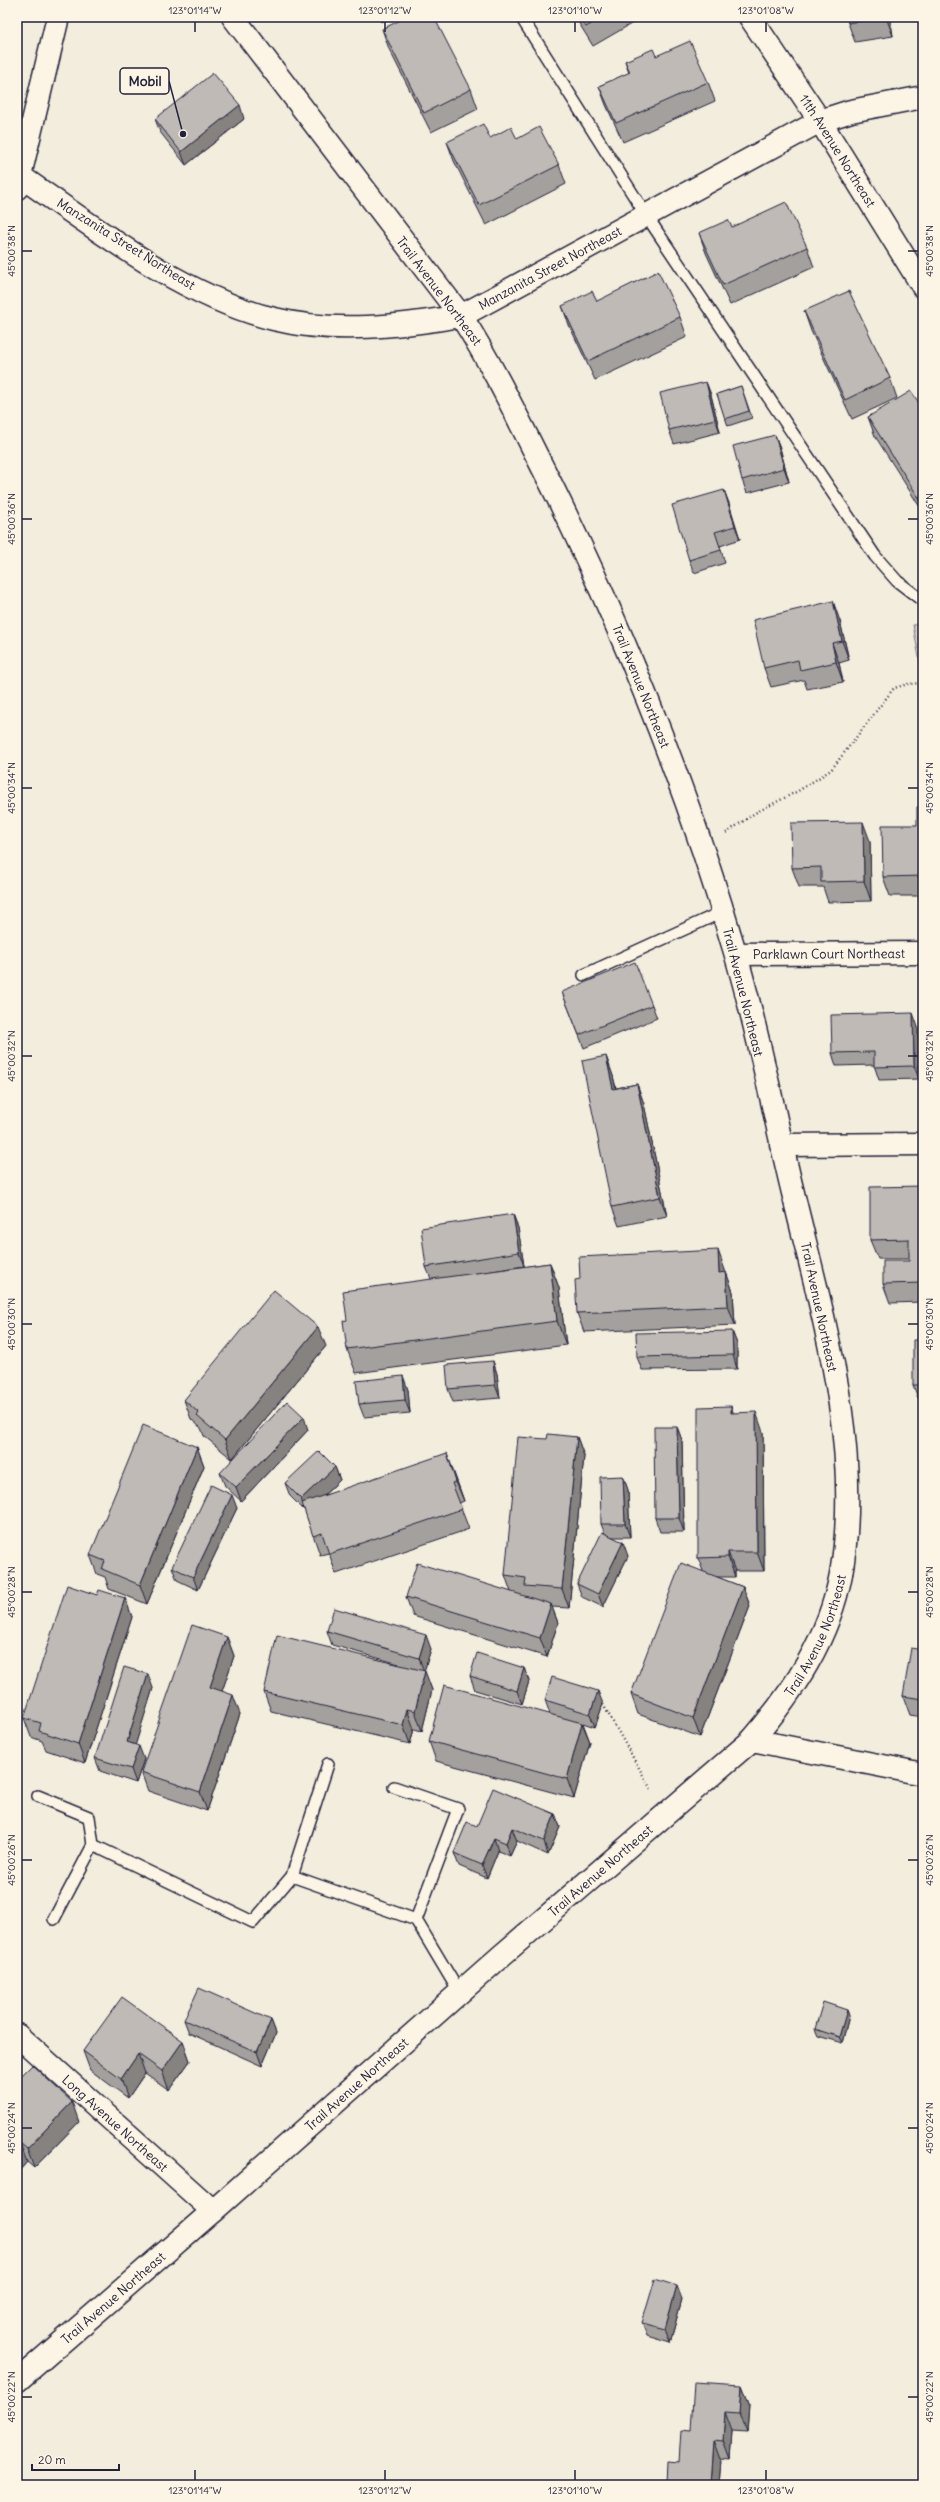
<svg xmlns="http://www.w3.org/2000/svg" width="940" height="2502" viewBox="0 0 940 2502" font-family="Delius,sans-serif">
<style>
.park{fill:url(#park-dots);stroke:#7b7880}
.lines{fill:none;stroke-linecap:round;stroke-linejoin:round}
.service-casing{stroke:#22223b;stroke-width:14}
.minor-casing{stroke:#22223b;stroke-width:25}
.tertiary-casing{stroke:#22223b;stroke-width:25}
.primary-casing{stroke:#22223b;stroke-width:25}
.path{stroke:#22223b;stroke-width:2.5;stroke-dasharray:1 3;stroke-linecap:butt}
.service{stroke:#fcf5e5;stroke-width:11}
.minor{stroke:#fcf5e5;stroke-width:22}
.tertiary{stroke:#fcf5e5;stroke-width:22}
.primary{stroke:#fcf5e5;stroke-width:22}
.wall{fill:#a4a09d;stroke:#22223b}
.shaded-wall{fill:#86827f;stroke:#22223b}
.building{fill:#bfbab6;stroke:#22223b}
.ticks{fill:none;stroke:#22223b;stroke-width:1.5}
.labels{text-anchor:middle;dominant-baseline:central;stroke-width:3.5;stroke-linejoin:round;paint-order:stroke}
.street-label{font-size:13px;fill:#22223b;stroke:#fcf5e5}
.leader{fill:none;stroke:#22223b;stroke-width:1.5}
.callout-dot{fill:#22223b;stroke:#fcf5e5;stroke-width:1.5}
.callout{fill:#fcf5e5;stroke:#22223b;stroke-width:1.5}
.callout-label{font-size:14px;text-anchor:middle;font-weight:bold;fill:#22223b}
.neatline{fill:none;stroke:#22223b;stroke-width:1.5}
.ticks-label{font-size:10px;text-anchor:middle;fill:#22223b}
</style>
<defs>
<pattern id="park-dots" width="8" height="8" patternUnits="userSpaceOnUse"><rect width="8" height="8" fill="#d4cfc6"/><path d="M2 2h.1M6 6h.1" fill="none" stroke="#b6b1ab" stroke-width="1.8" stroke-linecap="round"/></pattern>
</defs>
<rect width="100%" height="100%" fill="#f3edde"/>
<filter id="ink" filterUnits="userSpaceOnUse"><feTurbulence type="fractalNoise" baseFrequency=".025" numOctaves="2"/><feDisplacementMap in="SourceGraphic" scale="8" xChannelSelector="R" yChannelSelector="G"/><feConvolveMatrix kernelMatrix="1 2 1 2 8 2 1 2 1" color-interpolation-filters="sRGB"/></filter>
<g filter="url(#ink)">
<!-- park -->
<path class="park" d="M923,624v55l-10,-54z"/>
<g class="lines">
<!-- service casing -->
<g class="service-casing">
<path id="service" d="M521,17l125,198 229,341 22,25 26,20
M584,975l138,-63
M328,1764l-36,112 124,44 43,72
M394,1787l64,22 -42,111
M38,1796l51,21 4,28 -39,74
M93,1845l160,77 39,-46"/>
</g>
<!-- minor casing -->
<g class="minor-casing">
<g id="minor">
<path id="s1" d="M233,17l228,299 359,-195 31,-10 72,-14"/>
<path id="s2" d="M750,17l70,104 103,166"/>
<path id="s3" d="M736,954l187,-1"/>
<path d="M781,1145l142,-1"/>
<path d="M752,1740l171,34"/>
<path id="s4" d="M17,2035l196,176"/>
</g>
</g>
<!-- tertiary casing -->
<g class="tertiary-casing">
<g id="tertiary">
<path id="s5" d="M17,2381l196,-170 288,-255 251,-216c42,-49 77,-102 89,-166 22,-126 -18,-256 -47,-377 -20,-81 -35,-164 -59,-245 -47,-161 -110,-318 -184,-468 -29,-57 -56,-115 -90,-168 -60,10 -127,18 -187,3 -89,-21 -179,-91 -254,-143"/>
</g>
</g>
<!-- primary casing -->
<g class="primary-casing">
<path id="primary" d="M17,188l41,-171"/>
</g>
<!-- path -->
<path class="path" d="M726,833l29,-20 43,-22 33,-21 63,-82 14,-4 15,-1
M601,1701l51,90"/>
<!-- service -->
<use href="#service" class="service"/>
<!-- minor -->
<use href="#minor" class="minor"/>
<!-- tertiary -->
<use href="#tertiary" class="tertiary"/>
<!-- primary -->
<use href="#primary" class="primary"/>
</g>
<!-- wall -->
<path class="wall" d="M379,17h13l-10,5z
M576,17h67l-50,29 -16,-26z
M847,17h43l3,19 -38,6 -7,-19z
M382,29l89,60 7,20 -47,23 -42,-83z
M656,56l52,26 7,19 -92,41 -17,-37 -7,-19 30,-13 -4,-12z
M155,119h89l-58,46 -26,-33z
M490,138l27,1 42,26 7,19 -80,41 -32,-64 -7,-19z
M732,227l75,20 7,20 -84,38 -24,-52 -7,-20z
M597,301l83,16 7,20 -92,43 -26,-55 -7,-19z
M804,311l86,67 7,20 -45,21 -41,-88z
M706,382l5,13 9,37 -46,12 -5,-14z
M741,386l11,32 -24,8 -11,-32z
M923,409v103l-48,-76 -7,-19z
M775,435l5,13 9,34 -42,11 -5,-13z
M724,490l16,49 -20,7 5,17 -31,10 -5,-13z
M840,621l9,39 -10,3 4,19 -36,7 -3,-9 -33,7 -7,-19z
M923,806v90h-33l-7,-19 34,-52z
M870,841l1,60 -43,1 -5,-15h-24l-7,-19z
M562,992l90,13 5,13 -73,30z
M918,1027l1,52 -40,1 -5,-15 -38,1 -4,-13z
M606,1056l7,20 3,12 21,-4 7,20 23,112 -48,10 -7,-19z
M923,1186v116l-33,1 -7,-19 26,-23v-2h-31l-8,-19z
M513,1214l5,14 6,38 -44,7 70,-10 9,25 7,57 -210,28 -9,-24v-29l84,-41 -5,-12z
M725,1270v3l1,-1 7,20 2,33 -151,7 -7,-19z
M732,1331l5,13v25l-95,1 -5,-13z
M923,1340v58h-5l-5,-13z
M326,1346l-94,113 -28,-23 -3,-8 -10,-9 -7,-19z
M493,1361l4,13 3,24 -47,4 -5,-13z
M403,1376l5,14 2,23 -46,4 -5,-13z
M734,1413l29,19 1,139h-29v6h-18l26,10 7,19 -50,131 -62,-23 -7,-20 72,-123 -5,-13z
M677,1427l5,13 2,92h-24l-5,-14z
M308,1430l-67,71 -16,-15 -5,-13z
M577,1437l7,19 -15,152 -17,-1 6,16 -11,34 -134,-41 -7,-19 105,-5 -6,-17 42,-136z
M197,1447l7,19 -57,138 -38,-15 -4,-12 -8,-3 -7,-19z
M335,1467l5,13 -16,15 130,-22 10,28 -5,2 10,26 -133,45 -7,-21 -9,2 -15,-44 -15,-15 -5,-13z
M623,1476l5,14 2,47h-18l16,19 -25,51 -21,-10 -5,-13 28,-50 -4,-10z
M237,1508l-39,82 -21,-10 -5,-13z
M97,1595l28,3 7,19 -47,146 -39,-13 -4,-9 -11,-4 -7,-19z
M327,1631l104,18 -7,21 8,20 -10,41 -8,-2 -4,15 -139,-33 -7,-19 135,-28 -67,-19z
M227,1637l7,19 -12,35 18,23 -33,97 -59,-20 -7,-19z
M923,1650v67l-13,-2 -7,-19z
M524,1668l5,13 -7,23 -47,-14 -5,-14z
M153,1688l-18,57 9,14 -8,24 -36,-12 -5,-13z
M545,1700l58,4 -8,23 -12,-4 7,19 -16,56 -138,-37 -7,-20 121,-27z
M555,1814l5,13 -12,28 -31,-14 -7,15 -12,-5 -11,27 -28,-12 -5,-13 23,-27z
M847,2010l2,6 -7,27 -24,-7 -3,-7z
M184,2020h87l5,13 -14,33 -73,-33z
M183,2041l7,20 -21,29 -24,-17 -17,25 -38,-28 -7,-19z
M17,2071l62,51 -45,46 -7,-6 -10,11z
M682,2299l-12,44 -23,-7 -5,-13z
M742,2385l7,19 -2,28 -15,-1 -2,29 -9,-1 -2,26h-52l12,-23 12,-31z"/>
<!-- shaded-wall -->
<path class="shaded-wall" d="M886,17h4l3,19z
M240,105l4,14 -58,46 -5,-13z
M706,382l5,13 9,37 -5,-13z
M775,435l5,13 9,34 -5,-14z
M724,490l5,13 11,36 -5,-13z
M923,495v13l-4,-10z
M833,601l7,20 9,39 -7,-19z
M832,643l7,20 4,19 -7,-20z
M863,822l7,19 1,60 -7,-20z
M913,1013l5,14 1,52 -5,-13z
M606,1056l7,20 7,32 -7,-19z
M637,1084l7,20 23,112 -7,-19z
M513,1214l5,14 6,38 -5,-14z
M718,1250l7,20 1,22 -7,-19z
M550,1263l9,25 7,57 -9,-24z
M726,1272l7,20 2,33 -7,-19z
M318,1327l8,19 -94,113 -7,-19z
M732,1331l5,13v25l-4,-14z
M493,1361l4,13 3,24 -5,-13z
M403,1376l5,14 2,23 -5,-13z
M731,1406l7,20 -7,-13z
M756,1412l7,20 1,139 -7,-19z
M304,1417l4,13 -67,71 -5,-14z
M677,1427l5,13 2,92 -5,-14z
M577,1437l7,19 -15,152 -7,-19z
M197,1447l7,19 -57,138 -7,-19z
M447,1453l7,20 10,28 -8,-19z
M335,1467l5,13 -34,32 -5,-13z
M623,1476l5,14 2,47 -5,-13z
M232,1495l5,13 -39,82 -5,-13z
M623,1542l5,14 -25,51 -5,-13z
M728,1552l7,19v6l-7,-20z
M743,1587l7,19 -50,131 -7,-19z
M125,1598l7,19 -47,146 -7,-19z
M551,1604l7,19 -11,34 -7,-19z
M426,1635l5,14 -7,23 -5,-14z
M227,1637l7,19 -17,50 -7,-19z
M524,1668l5,13 -7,23 -5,-13z
M425,1671l7,19 -10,41 -7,-20z
M148,1674l5,14 -21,68 -5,-14z
M598,1691l5,13 -8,23 -5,-13z
M233,1695l7,19 -33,97 -7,-19z
M407,1709l7,20 -4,15 -7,-19z
M582,1723l8,19 -16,56 -7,-19z
M139,1746l5,13 -8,24 -5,-14z
M555,1814l5,13 -12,28 -4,-14z
M512,1828l5,13 -7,15 -4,-13z
M494,1838l4,13 -11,27 -5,-13z
M847,2010l2,6 -7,27 -3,-6z
M271,2020l5,13 -14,33 -5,-14z
M183,2041l7,20 -21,29 -7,-19z
M138,2054l7,19 -17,25 -7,-19z
M72,2102l7,20 -45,46 -7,-19z
M20,2143l7,19 -10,11v-27z
M677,2286l5,13 -12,44 -5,-14z
M742,2385l7,19 -2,28 -7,-19z
M725,2412l7,19 -2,29 -7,-19z
M714,2440l7,19 -2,26h-8z"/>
<!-- building -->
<path class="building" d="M407,17h27l37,72 -47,24 -42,-84z
M580,17h23l-17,10z
M847,17h36l-35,6z
M690,41l18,41 -92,41 -17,-37 31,-14 -5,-11 28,-12 3,7z
M213,73l27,32 -59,47 -26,-33z
M483,124l7,14 21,-11 6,12 22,-12 20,38 -80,40 -32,-63z
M786,202l21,45 -84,38 -24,-52 29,-13 4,7z
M658,271l22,46 -92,44 -26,-55 30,-15 5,10z
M849,291l41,87 -45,22 -41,-89z
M706,382l9,37 -46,11 -9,-37z
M741,386l8,25 -24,8 -8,-25z
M911,391l12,18v86l-4,3 -51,-81z
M775,435l9,33 -42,12 -9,-34z
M724,490l11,36 -20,6 6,18 -32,10 -17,-55z
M833,601l9,40 -10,2 4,19 -36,8 -2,-10 -34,8 -11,-48z
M923,806v70l-40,1 -1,-52h35v-18z
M863,822l1,59 -43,1v-15l-29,1 -1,-45z
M635,962l17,43 -73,30 -17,-43z
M913,1013l1,53 -40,1v-15l-42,1 -1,-38z
M606,1056l7,33 24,-5 23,113 -48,10 -30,-146z
M923,1186v97l-40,1v-23h26v-22l-39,1v-53z
M513,1214l6,38 -93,15 -5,-39z
M718,1250l1,23 7,-1 2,34 -151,7 -2,-33 5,-1 -1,-22z
M550,1263l7,58 -210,28 -4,-28 4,-1 -4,-29z
M274,1290l44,37 -93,113 -28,-24 2,-3 -15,-13z
M732,1331l1,24 -96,2 -1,-24z
M913,1340h10v45h-10z
M493,1361l2,24 -47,4 -2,-24z
M403,1376l2,24 -46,4 -3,-23z
M287,1401l17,16 -68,70 -16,-14z
M731,1406v7l25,-1 1,140h-29v5l-30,1v-151z
M143,1425l54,22 -57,138 -38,-16 3,-8 -15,-6z
M654,1427h23l2,91h-24z
M548,1434l29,3 -15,152 -37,-3 1,-8 -21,-3 13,-138 29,2z
M319,1451l16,16 -34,32 -16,-16z
M447,1453l9,29 -4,1 10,26 -133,45 -7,-21 -9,3 -11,-33z
M623,1476l2,48h-24l-1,-47z
M211,1485l21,10 -39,82 -21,-10z
M602,1532l21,10 -25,52 -21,-10z
M417,1563l134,41 -11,34 -134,-41z
M681,1563l62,24 -50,131 -62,-24z
M67,1585l30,10 2,-5 26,8 -47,146 -39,-13 2,-8 -17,-5z
M334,1608l92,27 -7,23 -92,-27z
M192,1625l35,12 -17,50 23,8 -33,97 -59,-20z
M277,1635l148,36 -10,40 -8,-2 -4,16 -139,-33z
M911,1648l12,2v49l-20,-3z
M477,1653l47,15 -7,23 -47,-15z
M124,1667l24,7 -21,68 12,4 -8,23 -36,-11z
M552,1677l46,14 -8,23 -45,-14z
M444,1685l138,38 -15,56 -138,-38z
M493,1788l62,26 -11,27 -32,-13 -6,15 -12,-5 -12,27 -28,-12 13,-31 10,4z
M199,1988l72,32 -14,32 -73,-32z
M122,1997l61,44 -21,30 -24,-17 -17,25 -38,-28z
M823,2002l24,8 -8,27 -24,-8z
M32,2065l40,37 -45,47 -7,-6 -3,3v-75l5,4z
M655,2279l22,7 -12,43 -23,-6z
M694,2382l48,3 -2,28 -15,-1 -2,29 -9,-1 -3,45h-44l1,-24 11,1 2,-32 10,1z"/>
</g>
<!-- ticks -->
<path class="ticks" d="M195,22v10M385,22v10M575,22v10M766,22v10M22,251h10M908,251h10M22,519h10M908,519h10M22,788h10M908,788h10M22,1056h10M908,1056h10M22,1324h10M908,1324h10M22,1592h10M908,1592h10M22,1860h10M908,1860h10M22,2128h10M908,2128h10M22,2397h10M908,2397h10M195,2470v10M385,2470v10M575,2470v10M766,2470v10"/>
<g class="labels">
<!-- street labels -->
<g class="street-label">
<text stroke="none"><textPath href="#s2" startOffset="160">11th Avenue Northeast</textPath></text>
<text transform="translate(126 244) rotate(32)">Manzanita Street Northeast</text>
<text stroke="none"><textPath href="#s1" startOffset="477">Manzanita Street Northeast</textPath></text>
<text transform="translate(439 291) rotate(53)">Trail Avenue Northeast</text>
<text transform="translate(641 686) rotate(68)">Trail Avenue Northeast</text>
<text stroke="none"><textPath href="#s3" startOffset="93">Parklawn Court Northeast</textPath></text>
<text transform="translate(743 992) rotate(76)">Trail Avenue Northeast</text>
<text transform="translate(819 1307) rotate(78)">Trail Avenue Northeast</text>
<text stroke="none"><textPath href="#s5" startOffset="1099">Trail Avenue Northeast</textPath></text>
<text stroke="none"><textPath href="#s5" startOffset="775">Trail Avenue Northeast</textPath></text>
<text stroke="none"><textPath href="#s5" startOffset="451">Trail Avenue Northeast</textPath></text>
<text stroke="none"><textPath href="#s4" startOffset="132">Long Avenue Northeast</textPath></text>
<text stroke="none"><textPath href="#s5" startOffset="127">Trail Avenue Northeast</textPath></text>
</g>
</g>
<!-- callouts -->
<path class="leader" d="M183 134L169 81"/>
<circle class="callout-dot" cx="183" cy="134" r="4"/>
<rect class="callout" x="120" y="68" width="49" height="26" rx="4"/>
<g class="callout-label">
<text x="145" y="86">Mobil</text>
</g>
<!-- margin -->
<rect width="940" height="2502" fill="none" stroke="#fcf5e5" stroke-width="44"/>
<!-- scale -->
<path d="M32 2464v6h87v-6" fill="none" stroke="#22223b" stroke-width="2"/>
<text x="38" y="2464" font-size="12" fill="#22223b" stroke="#fcf5e5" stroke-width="3" paint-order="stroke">20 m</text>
<rect x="22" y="22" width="896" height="2458" class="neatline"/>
<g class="ticks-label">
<text x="195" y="14">123°01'14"W</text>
<text x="385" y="14">123°01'12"W</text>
<text x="575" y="14">123°01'10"W</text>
<text x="766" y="14">123°01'08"W</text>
<text transform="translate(11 251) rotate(-90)" y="4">45°00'38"N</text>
<text transform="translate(929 251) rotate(-90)" y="4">45°00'38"N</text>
<text transform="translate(11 519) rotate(-90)" y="4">45°00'36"N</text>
<text transform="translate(929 519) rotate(-90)" y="4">45°00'36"N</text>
<text transform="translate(11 788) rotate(-90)" y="4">45°00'34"N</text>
<text transform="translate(929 788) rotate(-90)" y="4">45°00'34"N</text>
<text transform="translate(11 1056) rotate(-90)" y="4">45°00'32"N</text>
<text transform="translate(929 1056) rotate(-90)" y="4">45°00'32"N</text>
<text transform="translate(11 1324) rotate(-90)" y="4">45°00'30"N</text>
<text transform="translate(929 1324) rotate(-90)" y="4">45°00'30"N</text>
<text transform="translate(11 1592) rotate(-90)" y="4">45°00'28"N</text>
<text transform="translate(929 1592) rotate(-90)" y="4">45°00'28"N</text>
<text transform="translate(11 1860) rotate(-90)" y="4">45°00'26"N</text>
<text transform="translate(929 1860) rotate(-90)" y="4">45°00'26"N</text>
<text transform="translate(11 2128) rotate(-90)" y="4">45°00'24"N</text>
<text transform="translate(929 2128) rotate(-90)" y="4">45°00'24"N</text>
<text transform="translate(11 2397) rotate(-90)" y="4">45°00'22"N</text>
<text transform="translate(929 2397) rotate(-90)" y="4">45°00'22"N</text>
<text x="195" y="2494">123°01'14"W</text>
<text x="385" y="2494">123°01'12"W</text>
<text x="575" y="2494">123°01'10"W</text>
<text x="766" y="2494">123°01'08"W</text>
</g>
</svg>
